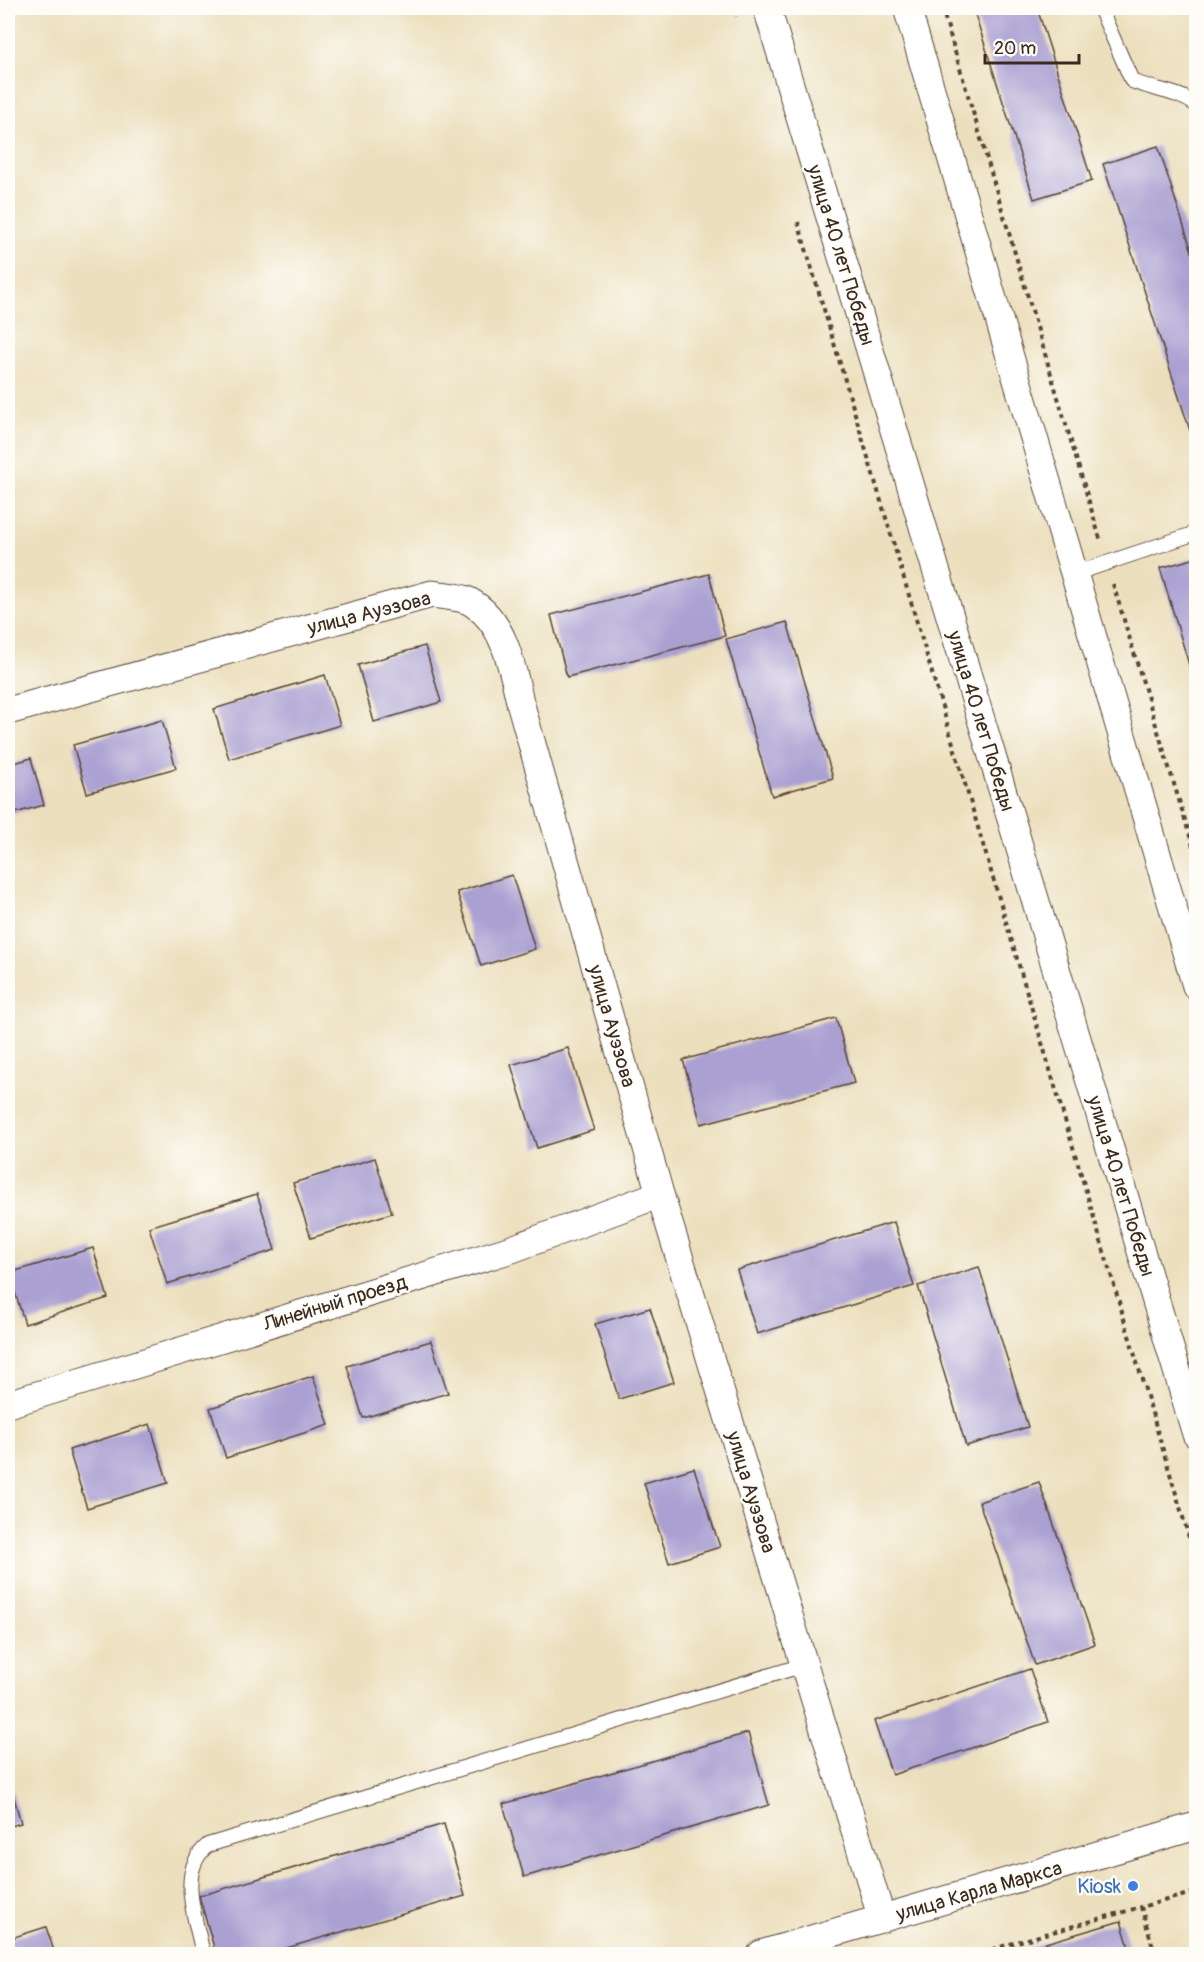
<svg xmlns="http://www.w3.org/2000/svg" width="1204" height="1962" viewBox="0 0 1204 1962" font-family="Pangolin,sans-serif">
<style>
.building{fill:#aaa0d2}
.lines{fill:none;stroke-linecap:round;stroke-linejoin:round}
.service-casing{stroke:#564536;stroke-width:16}
.minor-casing{stroke:#564536;stroke-width:29}
.path{stroke:#564536;stroke-width:4;stroke-dasharray:4.5 4.5;stroke-linecap:butt}
.service{stroke:#fff;stroke-width:14}
.minor{stroke:#fff;stroke-width:27}
.shop-dot{fill:#3f7fe0;stroke:#fdfcf7;stroke-width:2}
.labels{text-anchor:middle;dominant-baseline:central;stroke-width:5;stroke-linejoin:round;paint-order:stroke}
.street-label{font-size:20px;fill:#3b2a1e;stroke:#fdfcf7}
.shop-label{font-size:20px;fill:#366cbe;stroke:#fdfcf7;text-anchor:end}
</style>
<rect width="100%" height="100%" fill="#fdfcf7"/>
<filter id="ink" filterUnits="userSpaceOnUse"><feTurbulence type="fractalNoise" baseFrequency=".0167" numOctaves="2"/><feDisplacementMap in="SourceGraphic" scale="12" xChannelSelector="R" yChannelSelector="G"/><feConvolveMatrix kernelMatrix="1 2 1 2 8 2 1 2 1" color-interpolation-filters="sRGB"/></filter>
<filter id="wash" filterUnits="userSpaceOnUse"><feTurbulence type="fractalNoise" baseFrequency=".008" numOctaves="4" result="noise"/><feDisplacementMap in="SourceGraphic" scale="24" xChannelSelector="R" yChannelSelector="G"/><feGaussianBlur stdDeviation="1.35" result="paint"/><feColorMatrix in="noise" values="0 0 0 0 0 0 0 0 0 0 0 0 0 0 0 0 0 1.4 0 .05"/><feComposite in="paint" operator="in"/></filter>
<g filter="url(#wash)">
<rect width="100%" height="100%" fill="#ecdfbd"/>
<g id="blocks">
<!-- building -->
<path class="building" d="M973,8h64l55,173 -58,18z
M1158,146l38,118v185l-93,-285z
M1196,558v130l-36,-120z
M709,574l16,62 -158,41 -16,-62z
M787,622l46,156 -61,18 -46,-157z
M425,646l16,56 -67,20 -16,-57z
M325,675l15,50 -111,34 -15,-50z
M162,720l14,48 -89,25 -14,-48z
M31,758l13,47 -36,10v-50z
M512,875l23,74 -54,17 -24,-74z
M836,1018l18,65 -153,41 -18,-64z
M568,1048l26,82 -57,18 -26,-83z
M375,1158l17,55 -81,25 -18,-55z
M257,1194l18,56 -108,34 -18,-57z
M894,1222l20,64 -157,48 -20,-64z
M93,1248l15,50 -83,26 -16,-51z
M979,1267l49,160 -62,19 -48,-160z
M650,1308l24,74 -55,17 -24,-75z
M431,1341l17,52 -85,25 -16,-52z
M313,1376l16,49 -103,33 -16,-50z
M150,1424l18,59 -81,25 -18,-58z
M694,1468l26,79 -51,16 -25,-80z
M1039,1482l56,162 -60,21 -56,-163z
M1030,1669l18,53 -156,53 -18,-54z
M748,1733l21,72 -245,72 -21,-73z
M8,1776l13,47 -13,4z
M444,1824l21,72 -199,58h-50l-17,-58z
M1121,1921l10,33h-123z
M46,1927l9,27h-47v-15z"/>
</g>
</g>
<g filter="url(#ink)">
<use href="#blocks" fill-opacity="0" stroke="#564536" stroke-width="1.5"/>
<g class="lines">
<!-- service casing -->
<g class="service-casing">
<path id="service" d="M1100,8l32,73c21,9 46,10 64,24
M1074,574l122,-41
M203,1954c-7,-35 -27,-83 5,-109l596,-180"/>
</g>
<!-- minor casing -->
<g class="minor-casing">
<path id="minor" d="M767,8l429,1426
M907,8l289,978
M8,711l424,-117c11,2 27,2 37,7 35,19 43,65 51,101l140,492 222,725
M8,1404l504,-155 148,-55
M761,1954l435,-128"/>
</g>
<!-- path -->
<path class="path" d="M734,8l2,9
M942,8l159,534
M798,222l398,1339
M1113,584l83,272
M975,1954l166,-47
M1155,1954l-14,-47 55,-15"/>
<!-- service -->
<use href="#service" class="service"/>
<!-- minor -->
<use href="#minor" class="minor"/>
</g>
</g>
<!-- markers -->
<circle class="shop-dot" cx="1133" cy="1886" r="6"/>
<g class="labels">
<!-- street labels -->
<g class="street-label">
<text transform="translate(841 255) rotate(73)">улица 40 лет Победы</text>
<text transform="translate(369 613) rotate(-14)">улица Ауэзова</text>
<text transform="translate(981 721) rotate(73)">улица 40 лет Победы</text>
<text transform="translate(612 1026) rotate(74)">улица Ауэзова</text>
<text transform="translate(1121 1186) rotate(73)">улица 40 лет Победы</text>
<text transform="translate(335 1303) rotate(-17)">Линейный проезд</text>
<text transform="translate(751 1492) rotate(73)">улица Ауэзова</text>
<text transform="translate(979 1891) rotate(-16)">улица Карла Маркса</text>
</g>
<!-- shop labels -->
<g class="shop-label">
<text x="1121" y="1886">Kiosk</text>
</g>
</g>
<!-- margin -->
<rect width="1204" height="1962" fill="none" stroke="#fdfcf7" stroke-width="30"/>
<!-- scale -->
<path d="M985 54v9h94v-9" fill="none" stroke="#3b2a1e" stroke-width="3"/>
<text x="994" y="54" font-size="18" fill="#3b2a1e" stroke="#fdfcf7" stroke-width="4.5" paint-order="stroke">20 m</text>
</svg>
